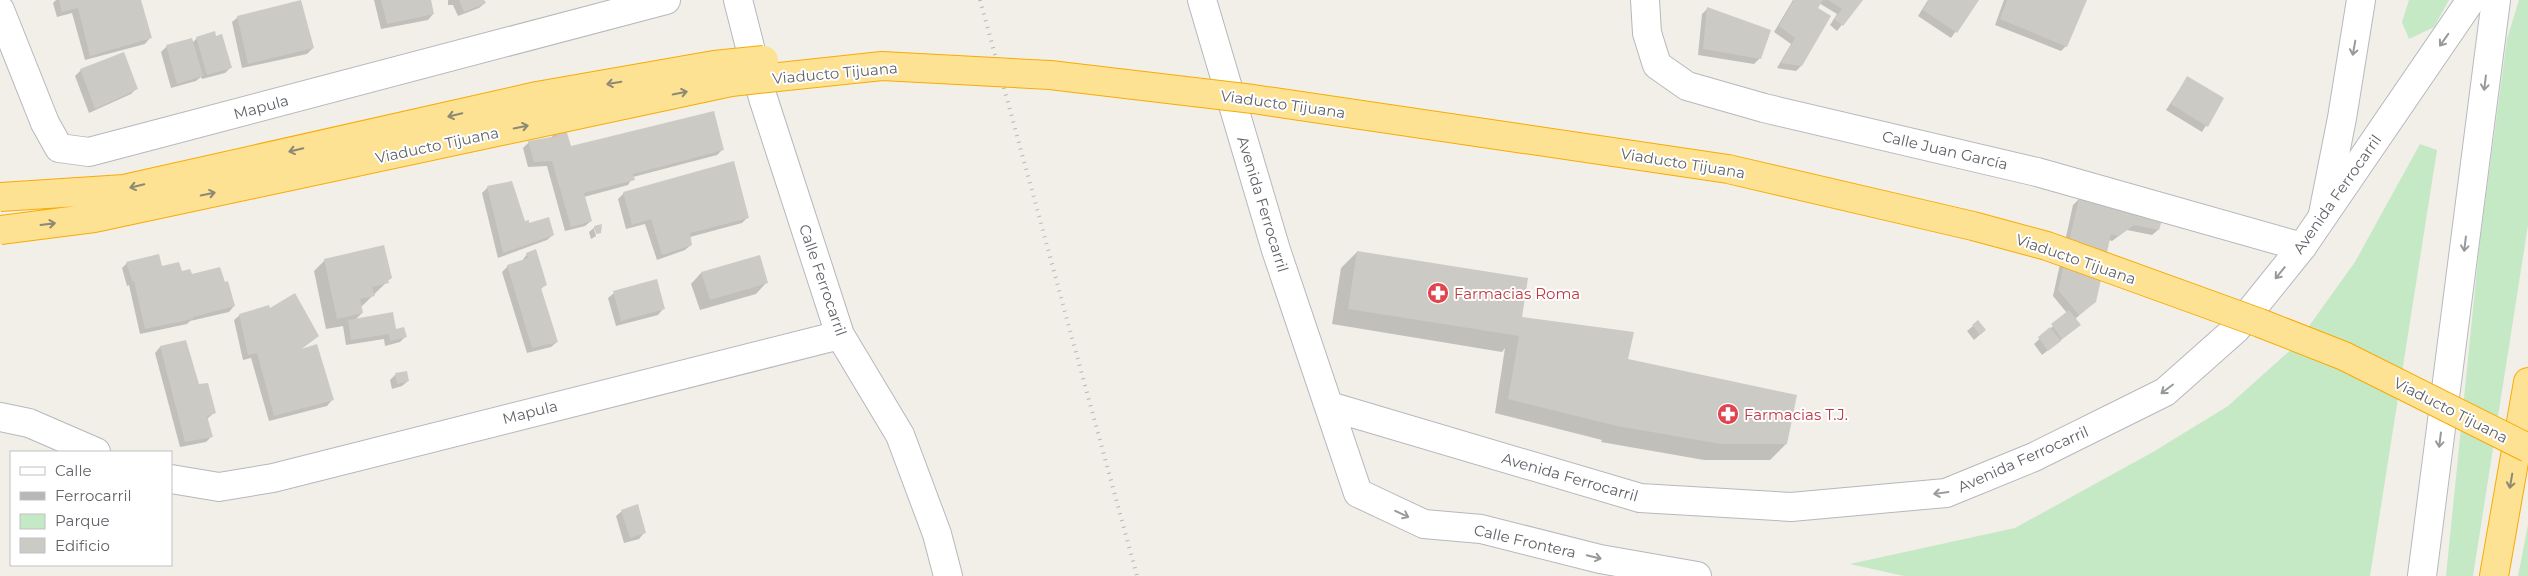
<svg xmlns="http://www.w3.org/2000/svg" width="2528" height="576" viewBox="0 0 2528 576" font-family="Montserrat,sans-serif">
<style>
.green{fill:#c5e8c5}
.shadow{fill:#0003}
.building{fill:#cccac5}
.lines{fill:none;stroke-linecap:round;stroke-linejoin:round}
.minor-casing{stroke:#b5b8bc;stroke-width:30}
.tertiary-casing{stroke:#b5b8bc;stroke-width:30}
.secondary-casing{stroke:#b6babf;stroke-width:30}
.motorway-casing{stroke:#f9ab00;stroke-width:30}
.minor{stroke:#fff;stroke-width:28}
.tertiary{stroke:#fff;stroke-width:28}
.secondary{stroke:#fff;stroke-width:28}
.motorway{stroke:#fde293;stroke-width:28}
.rail{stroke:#b6b7b8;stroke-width:4;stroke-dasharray:1 6;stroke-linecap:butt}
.motorway-bridge-casing{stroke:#f9ab00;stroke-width:30;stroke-linecap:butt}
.motorway-bridge{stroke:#fde293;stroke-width:28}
.oneway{stroke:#979a9d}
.oneway2{stroke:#8e8975}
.labels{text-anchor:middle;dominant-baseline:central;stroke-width:4;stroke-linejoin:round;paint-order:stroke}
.street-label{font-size:15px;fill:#5f6368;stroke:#fff}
.health-label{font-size:15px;fill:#be3a42;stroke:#fff;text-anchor:start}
</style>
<rect width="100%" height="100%" fill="#f1efe8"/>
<!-- green -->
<path class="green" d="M2409,0h40l-15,27 -25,12 -7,-17z
M2519,0h9v225l-55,351h-27l34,-336 27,-201z
M2420,144l17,6 -67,426h-466l-54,-12 165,-36 138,-76 75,-46 66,-59 61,-85z
M2528,525v51h-10z"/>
<!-- shadow -->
<path class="shadow" d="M56,0h84l10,38 -5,6 -60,16 -13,-47 -15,4 -4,-14z
M374,0h56l3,14 -5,6 -47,9z
M448,0h35l2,3 -6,5 -21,8 -5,-11h-5z
M1793,0h68l-24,31 -7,-6 7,-11 -18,-11 -18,63 -5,5 -19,-3 14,-24 -17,-12z
M1928,0h50l-27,38 -33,-22z
M2004,0h81l-19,46 -5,5 -66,-26z
M1707,9l53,49 -6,6 -56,-9 4,-41z
M238,17l75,31 -6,6 -65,14 -10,-46z
M197,38l34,29 -6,6 -23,6 -1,-2 -5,4 -25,7 -10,-36 6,-6 25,-3z
M81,70l55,19 -5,5 -42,19 -14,-37z
M2187,78l36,20 -21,34 -36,-22z
M556,130l14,17 153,2 -6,6 -84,22 -5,8 -44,12 7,24 -6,5 -20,5 -18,-65 -19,1 -5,-19 6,-6 22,-4z
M488,187l36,36 29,12 -6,5 -49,18 -16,-65z
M624,193l124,24 -6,6 -52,14 1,8 -6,5 -28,10 -12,-36 -19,5 -8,-30z
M2079,199l82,19 -3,12 -6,5 -25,-5 -15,11 -4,-1 -19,67 -14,12 5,6 -38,30 -8,-11 33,-31 -14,-17 20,-91z
M595,227l5,5 -2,2 -2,-5h-2l2,7 -5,3 -2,-7z
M1357,252l271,108 158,84 -16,16h-66l-103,-18 1,-2 -107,-27 10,-65 -3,4 -170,-28 9,-56z
M527,254l19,30 -6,6 17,52 -6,5 -24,6 -25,-81 6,-6 14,-5z
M759,256l7,27 -10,11 -56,16 -9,-26 10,-11z
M325,260l66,18 -30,29 1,6 -7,7 40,10 10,7 -5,5 -15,4 -1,-7 -38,6 -3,-19 -17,3 -12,-58z
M127,263l34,4 30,8 43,31 -5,6 -39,9 -3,3 -47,10 -11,-49 -2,1 -5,-18z
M614,293l49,16 -5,6 -42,11 -8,-28z
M269,310l49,26 -18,14 32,50 -5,6 -58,15 -18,-63 -8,2 -9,-40 6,-5z
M1973,326l12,4 -11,10 -7,-9z
M186,342l12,44 17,26 -8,7 5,17 -6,6 -26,5 -25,-94 5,-6z
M395,375l13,6 -6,5 -10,3 -2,-9z
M622,511l22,22 -5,6 -15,4 -8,-27z"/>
<!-- building -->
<path class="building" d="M59,0h82l11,38 -62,18 -12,-48 -16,4z
M301,0l13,48 -66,16 -11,-48z
M381,0h50l3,14 -47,10z
M459,0h25l2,3 -22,9z
M1794,0h29l-5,8 13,8 -29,50 -21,-3 14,-25 -16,-12z
M1828,0h35l-20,26 -9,-7 8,-10z
M1929,0h50l-22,33 -34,-23z
M2007,0h80l-20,47 -67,-28z
M1707,7l64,23 -10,29 -58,-10z
M215,31l1,5 6,-2 10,34 -25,7 -11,-38z
M192,38l11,38 -26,8 -11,-39z
M124,52l14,37 -43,20 -15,-40z
M2187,76l37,22 -16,29 -37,-23z
M714,111l10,39 -91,24 2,6 -51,13 8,28 -21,6 -19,-66 -18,1 -6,-21 29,-5 -2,-7 10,-3 6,20z
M734,161l15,57 -59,15 2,12 -30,10 -11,-36 -19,6 -9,-33z
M512,181l13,40 4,-1v3l20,-6 5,18 -51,18 -16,-67z
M2079,198l84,19 -4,13 -25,-5 -16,11 -7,-2 -15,68 -17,13 -21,-25z
M602,224l-1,9 -5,1 -2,-8z
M384,245l8,33 -4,2 1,3 -17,4 3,9 -15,3 3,14 -26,6 -13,-60z
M536,249l11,36 -6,3 17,54 -26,6 -25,-83 21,-7 -2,-5z
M1357,251l171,27 -6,39 112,15 -6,27 169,36 -10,49h-66l-104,-18 -109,-27 11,-63 -171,-27z
M159,254l3,12 17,-4 3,9 8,-2 2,5 28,-7 5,15 3,-1 7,25 -42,11v2l-48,10 -11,-48h-2l-6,-19z
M760,255l8,28 -58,17 -9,-28z
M657,279l8,30 -44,12 -8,-30z
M295,293l24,43 -18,13 16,-5 17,56 -60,16 -17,-63 -9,2 -9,-41 30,-9 1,3z
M2069,310l12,15 -19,14 -11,-15z
M393,312l3,17 8,-2 3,10 -17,4 -1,-7 -38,6 -3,-20z
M1978,320l8,10 -6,5 -8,-10z
M2050,327l11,14 -13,10 -10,-14z
M186,340l13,44 9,-1 8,30 -9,3 6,21 -28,5 -25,-96z
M407,371l2,10 -12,3 -2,-11z
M638,504l8,29 -16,5 -9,-28z"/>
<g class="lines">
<!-- minor casing -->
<g class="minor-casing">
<path id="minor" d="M738,0l25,98 77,237 60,100 37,99 11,42
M1645,0l2,33 10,32 30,21 77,22 273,64 265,75
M0,10l45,113 14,25 30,4 577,-152
M0,417l29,6 67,29
M171,479l48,8 54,-9 567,-143"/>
</g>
<!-- tertiary casing -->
<g class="tertiary-casing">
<path id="tertiary" d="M1202,0l74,250 82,243 66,31 57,5 119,30 97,17
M1329,406l311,92 151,9 155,-14 88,-36 131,-65 71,-63 66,-82 169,-247"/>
</g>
<!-- secondary casing -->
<g class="secondary-casing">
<path id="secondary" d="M2323,214l19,-96 19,-118
M2422,576l74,-576"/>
</g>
<!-- motorway casing -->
<g class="motorway-casing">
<path id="motorway" d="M2494,576l34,-194"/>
</g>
<!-- minor -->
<use href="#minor" class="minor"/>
<!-- tertiary -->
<use href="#tertiary" class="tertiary"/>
<!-- secondary -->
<use href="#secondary" class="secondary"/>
<!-- motorway -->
<use href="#motorway" class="motorway"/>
<!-- rail -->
<path class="rail" d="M980,0l157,576"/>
<!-- motorway-bridge casing -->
<g class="motorway-bridge-casing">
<path id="motorway-bridge" d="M0,197l124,-8 413,-93 177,-31 50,-5
M0,230l94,-12 637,-136 151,-16 168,9 203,24 475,70 245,57 74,20 213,77 84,33 184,92"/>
</g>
<!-- motorway-bridge -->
<use href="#motorway-bridge" class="motorway-bridge"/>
</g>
<!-- one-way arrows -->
<defs><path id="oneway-shaft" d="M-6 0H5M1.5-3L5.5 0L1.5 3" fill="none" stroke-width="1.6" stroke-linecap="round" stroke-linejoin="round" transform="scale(1.25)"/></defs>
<g class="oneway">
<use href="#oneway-shaft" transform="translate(2444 40) rotate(125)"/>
<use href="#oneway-shaft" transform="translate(2354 48) rotate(100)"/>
<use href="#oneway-shaft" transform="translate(2485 83) rotate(97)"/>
<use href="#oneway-shaft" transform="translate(2465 244) rotate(97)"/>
<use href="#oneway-shaft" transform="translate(2280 273) rotate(129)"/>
<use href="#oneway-shaft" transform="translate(2167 389) rotate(143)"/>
<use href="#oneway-shaft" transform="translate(2440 440) rotate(97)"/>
<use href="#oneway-shaft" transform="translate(1941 493) rotate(172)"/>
<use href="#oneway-shaft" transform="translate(1402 514) rotate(25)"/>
<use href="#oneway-shaft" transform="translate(1594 557) rotate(13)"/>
</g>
<g class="oneway2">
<use href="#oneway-shaft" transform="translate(614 83) rotate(170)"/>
<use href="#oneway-shaft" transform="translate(680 93) rotate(-12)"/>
<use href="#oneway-shaft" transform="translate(455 115) rotate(167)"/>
<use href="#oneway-shaft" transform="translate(521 127) rotate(-12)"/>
<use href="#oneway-shaft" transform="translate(296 150) rotate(167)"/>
<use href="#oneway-shaft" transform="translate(137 186) rotate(167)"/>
<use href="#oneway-shaft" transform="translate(208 194) rotate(-12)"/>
<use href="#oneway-shaft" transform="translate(48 224) rotate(-7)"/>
<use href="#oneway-shaft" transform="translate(2511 481) rotate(100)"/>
</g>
<!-- icons -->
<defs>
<g id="pharmacy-disc" transform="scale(1.125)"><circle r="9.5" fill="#e0444e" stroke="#fff"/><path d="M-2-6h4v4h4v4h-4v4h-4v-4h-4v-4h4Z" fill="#fff"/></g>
</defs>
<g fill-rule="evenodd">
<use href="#pharmacy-disc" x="1438" y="293"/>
<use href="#pharmacy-disc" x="1728" y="414"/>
</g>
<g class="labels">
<!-- street labels -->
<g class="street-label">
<text transform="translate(835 73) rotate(-5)">Viaducto Tijuana</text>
<text transform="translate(1283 104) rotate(8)">Viaducto Tijuana</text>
<text transform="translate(261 107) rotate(-15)">Mapula</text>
<text transform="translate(437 145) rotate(-12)">Viaducto Tijuana</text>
<text transform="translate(1945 150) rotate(13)">Calle Juan García</text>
<text transform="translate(1683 163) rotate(9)">Viaducto Tijuana</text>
<text transform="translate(2337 194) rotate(-55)">Avenida Ferrocarril</text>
<text transform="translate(1263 204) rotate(73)">Avenida Ferrocarril</text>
<text transform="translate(2076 259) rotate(19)">Viaducto Tijuana</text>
<text transform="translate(823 280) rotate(71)">Calle Ferrocarril</text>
<text transform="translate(2451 410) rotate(27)">Viaducto Tijuana</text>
<text transform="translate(530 412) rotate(-14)">Mapula</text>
<text transform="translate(2023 459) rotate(-24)">Avenida Ferrocarril</text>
<text transform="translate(1570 477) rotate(16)">Avenida Ferrocarril</text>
<text transform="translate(1525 541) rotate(13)">Calle Frontera</text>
</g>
<!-- health labels -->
<g class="health-label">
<text x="1454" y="293">Farmacias Roma</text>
<text x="1744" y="414">Farmacias T.J.</text>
</g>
</g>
<!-- legend -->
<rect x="10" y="451" width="162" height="115" fill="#ffffff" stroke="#bfc1c3"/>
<rect x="20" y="467" width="25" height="8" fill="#ffffff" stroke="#bfc1c3"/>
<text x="55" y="476" font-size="15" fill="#5f6368">Calle</text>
<rect x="20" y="492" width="25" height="8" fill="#b6b7b8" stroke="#bfc1c3"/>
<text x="55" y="501" font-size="15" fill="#5f6368">Ferrocarril</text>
<rect x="20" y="514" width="25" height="15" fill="#c5e8c5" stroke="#bfc1c3"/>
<text x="55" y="526" font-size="15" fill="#5f6368">Parque</text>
<rect x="20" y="538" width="25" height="15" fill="#cccac5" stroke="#bfc1c3"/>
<text x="55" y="551" font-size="15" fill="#5f6368">Edificio</text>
</svg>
